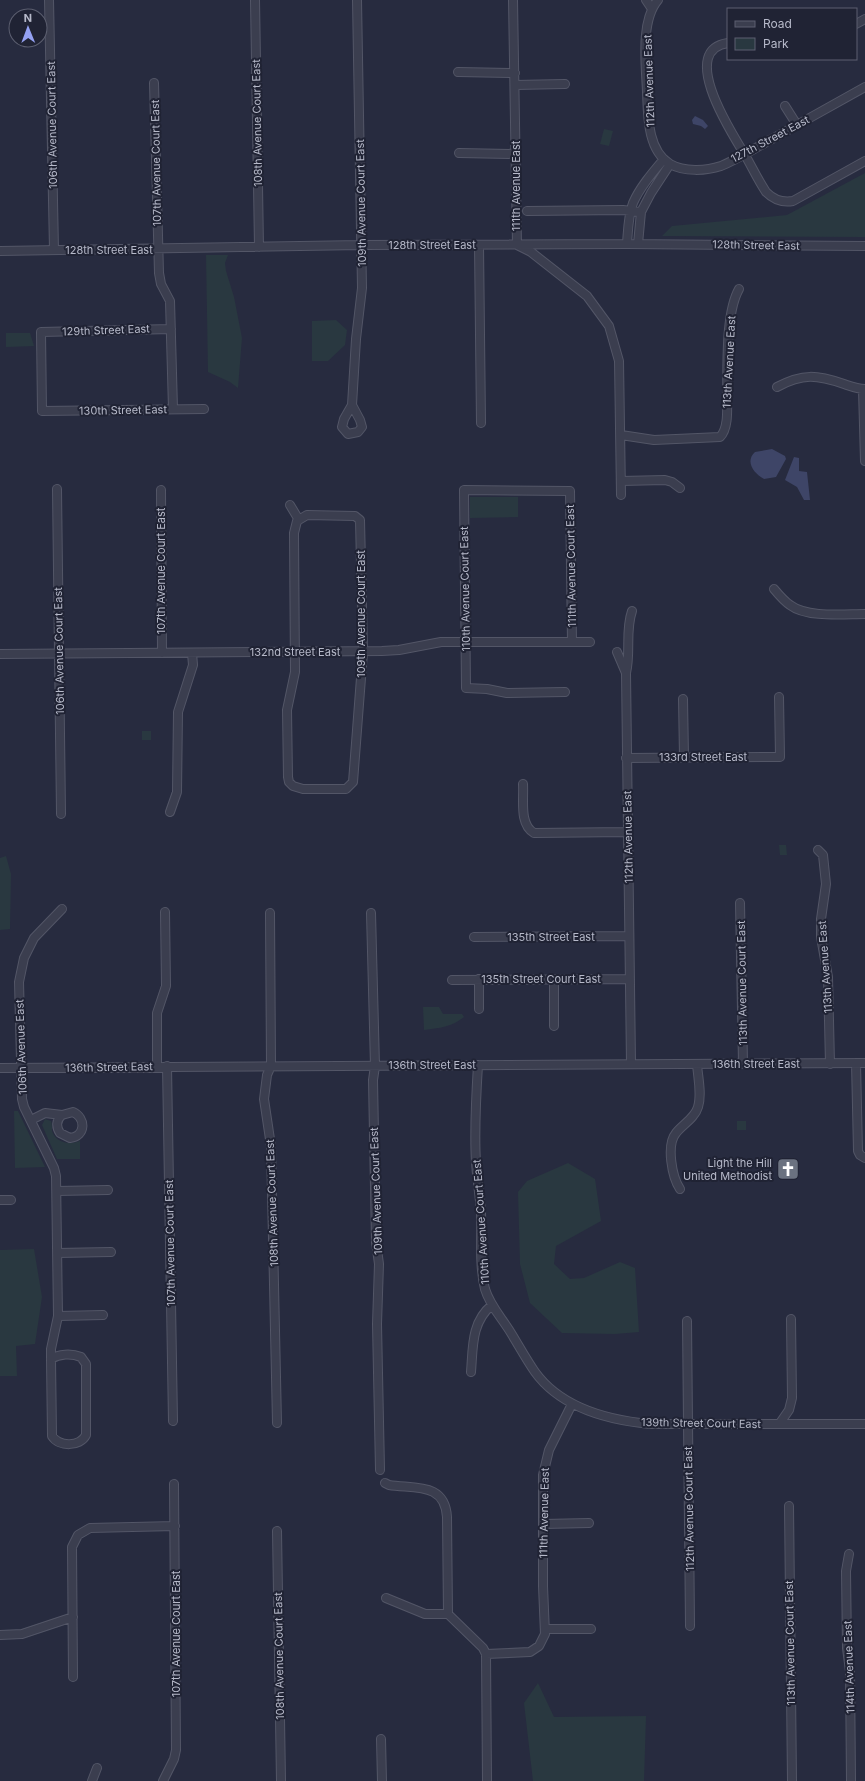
<svg xmlns="http://www.w3.org/2000/svg" width="865" height="1781" viewBox="0 0 865 1781" font-family="Inter,sans-serif">
<style>
.green{fill:#293840}
.water{fill:#3e4567}
.lines{fill:none;stroke-linecap:round;stroke-linejoin:round}
.minor-casing{stroke:#535667;stroke-width:10}
.minor{stroke:#3b3e4f;stroke-width:8}
.labels{text-anchor:middle;dominant-baseline:central;stroke-width:4;stroke-linejoin:round;paint-order:stroke}
.street-label{font-size:11px;fill:#b7baca;stroke:#202334}
.poi-label{font-size:11px;fill:#b7baca;stroke:#202334;text-anchor:end}
</style>
<rect width="100%" height="100%" fill="#272b3f"/>
<!-- green -->
<path class="green" d="M604,129l9,2 -4,15 -9,-2z
M865,173v64l-203,-1 10,-10 115,-11z
M206,255h22l-3,8 1,8 8,26 8,41 -4,50 -8,-6 -22,-10z
M336,320l11,10 -2,15 -17,16h-16v-40z
M6,333h24l4,13 -28,1z
M470,497h48v20l-48,1z
M142,731h9v9h-9z
M779,845h7l1,10h-7z
M6,856l5,18 -1,55 -10,1v-72z
M423,1007h16l4,7h19l2,3c-12,10 -25,11 -40,13z
M14,1111h4l27,56 -30,1z
M45,1119l6,2c1,3 1,6 1,10 4,12 17,14 28,10v18h-23l-15,-34z
M737,1121h9v9h-9z
M568,1163l27,16 6,42 -45,25 -2,18 16,15 14,-1 36,-16 15,6 4,64 -24,2 -53,-1 -32,-30 -10,-39 -2,-72 9,-11z
M34,1249l8,48 -7,47 -19,2 1,30h-17v-126z
M538,1683l16,34 92,-1 -2,65h-111l-9,-78z"/>
<!-- water -->
<path class="water" d="M695,116l8,4 5,6 -3,3 -4,-3 -8,-2 -1,-4z
M772,449l13,7 1,3 -10,18 -12,2c-11,-6 -19,-18 -9,-27z
M794,457l5,1v13l8,1 3,28h-6l-7,-13 -12,-7z"/>
<g class="lines">
<!-- minor casing -->
<g class="minor-casing">
<path id="minor" d="M49,0l5,250
M255,0l4,247
M513,0l4,245 14,7 56,44 22,30 10,35 2,134
M646,0l6,9
M658,0c-18,21 -12,65 -11,92 1,23 0,58 23,72 14,8 36,7 51,2 17,-7 34,-18 51,-27 31,-17 62,-35 93,-52
M856,24l9,-5
M728,43c-51,7 5,92 17,112 7,12 13,25 21,37 8,8 16,11 27,9l72,-40
M458,72l57,1
M154,83l5,190 2,11 9,17 3,108
M515,85l50,-1
M785,106l12,19
M459,153l57,1
M527,211l96,-1 18,2
M627,244c1,-13 1,-28 6,-41 7,-16 20,-31 31,-44
M638,244l3,-32 10,-19 19,-29
M479,245l2,178
M0,251l361,-6 266,-1 238,2
M171,329l-130,3 1,79 162,-2
M777,387c26,-14 40,-12 67,-3 6,2 14,5 21,5
M863,390l2,71
M352,405l-8,14 -2,8 6,7 10,-2 4,-5 -2,-7 -8,-15 4,-66 6,-51 -5,-288
M621,435l33,5 66,-3c9,-9 7,-29 7,-42 1,-28 -2,-81 12,-106
M621,481l44,-1 7,2 8,6
M57,489l4,325
M161,490l1,163
M290,505l9,15
M307,515l48,1 5,4 3,132 -10,130 -7,7h-43l-10,-3 -4,-4 -1,-5 -1,-67 8,-38 -1,-139 3,-12z
M774,589c5,6 10,12 16,16 17,13 54,9 75,9
M617,652l9,21
M0,654l382,-3 17,-1 42,-8h149
M565,692l-58,1 -20,-4 -21,-1 -2,-198 106,1 2,151
M683,699l1,58
M626,758l154,-1 -1,-60
M523,784c1,16 -4,40 11,49l93,-1
M170,812l7,-20 1,-80 15,-47 -1,-12
M818,850l5,5 3,29 -5,35v18l7,40 2,87
M740,903l3,160
M270,913l1,153 -4,9 -3,24 7,47 6,277
M371,913l4,153 -2,14 3,162 3,22 -2,60 3,146
M474,937l155,-1
M479,979v30
M554,979v47
M452,980l178,-1
M856,1063l2,88 2,4 5,3
M631,1064l-5,-391c5,-21 -1,-42 6,-62
M478,1065c-2,32 -4,65 -2,97 1,17 4,34 5,51 1,24 -2,52 4,76 5,17 17,29 26,44 8,13 15,26 24,39 26,36 72,48 115,52h215
M157,1066v-53l9,-27 -1,-74
M167,1066l6,355
M0,1068l865,-5
M31,1120l14,-7 17,2c-6,5 -6,12 -2,18l10,5c16,-2 16,-20 3,-26l-11,3
M680,1189c-8,-12 -14,-44 -4,-56 6,-8 19,-15 22,-26 4,-13 0,-29 -1,-43
M57,1191l51,-1
M0,1200h11
M57,1253l54,-1
M58,1316l45,-1
M687,1321l3,305
M51,1359c8,-5 20,-6 30,-2l5,7v71c-6,12 -27,12 -34,1l-1,-77v-10l7,-33 -2,-140 -2,-8 -30,-61 -2,-8 -3,-117 5,-24 10,-20 28,-29
M471,1372c2,-24 0,-50 21,-67
M780,1423l9,-13 3,-12 -1,-79
M385,1483l4,2c25,4 56,-3 58,32l1,97
M789,1506l3,275
M544,1524l45,-1
M277,1531l4,250
M849,1554l-3,17 1,77 3,23 1,110
M386,1598l39,16h23l35,34 3,6 44,-2 9,-6 6,-12 -2,-48v-111l6,-25 23,-46
M545,1629h46
M0,1635l22,-1 51,-17
M486,1654l1,127
M73,1677l-1,-130 6,-12 12,-7 85,-2
M381,1739l1,42
M92,1781l5,-13
M163,1781l11,-22 2,-9 -2,-266"/>
</g>
<!-- minor -->
<use href="#minor" class="minor"/>
</g>
<!-- icons -->
<defs>
<g id="church-square" transform="scale(1.15)"><rect x="-9" y="-9" width="18" height="18" rx="4" fill="#6b7280" stroke="#202334"/><path d="M-1.2-6h2.4v3.5h3.3v2.4h-3.3V6h-2.4V-.1h-3.3v-2.4h3.3Z" fill="#fff"/></g>
</defs>
<g fill-rule="evenodd">
<use href="#church-square" x="788" y="1169"/>
</g>
<g class="labels">
<!-- street labels -->
<g class="street-label">
<text transform="translate(649 81) rotate(-92)">112th Avenue East</text>
<text transform="translate(257 123) rotate(-91)">108th Avenue Court East</text>
<text transform="translate(52 125) rotate(-91)">106th Avenue Court East</text>
<text transform="translate(770 139) rotate(-28)">127th Street East</text>
<text transform="translate(156 163) rotate(-91)">107th Avenue Court East</text>
<text transform="translate(516 186) rotate(-90)">111th Avenue East</text>
<text transform="translate(361 203) rotate(-91)">109th Avenue Court East</text>
<text x="432" y="245">128th Street East</text>
<text transform="translate(756 245) rotate(1)">128th Street East</text>
<text x="109" y="250">128th Street East</text>
<text transform="translate(106 330) rotate(-2)">129th Street East</text>
<text transform="translate(729 362) rotate(-87)">113th Avenue East</text>
<text transform="translate(123 410) rotate(-1)">130th Street East</text>
<text transform="translate(571 566) rotate(-91)">111th Avenue Court East</text>
<text transform="translate(161 571) rotate(-90)">107th Avenue Court East</text>
<text transform="translate(465 589) rotate(-91)">110th Avenue Court East</text>
<text transform="translate(361 614) rotate(-90)">109th Avenue Court East</text>
<text transform="translate(59 651) rotate(-91)">106th Avenue Court East</text>
<text x="295" y="652">132nd Street East</text>
<text x="703" y="757">133rd Street East</text>
<text transform="translate(628 837) rotate(-91)">112th Avenue East</text>
<text x="551" y="937">135th Street East</text>
<text transform="translate(825 967) rotate(-94)">113th Avenue East</text>
<text x="541" y="979">135th Street Court East</text>
<text transform="translate(742 983) rotate(-91)">113th Avenue Court East</text>
<text transform="translate(21 1047) rotate(-92)">106th Avenue East</text>
<text x="756" y="1064">136th Street East</text>
<text x="432" y="1065">136th Street East</text>
<text transform="translate(109 1067) rotate(-1)">136th Street East</text>
<text transform="translate(376 1191) rotate(-92)">109th Avenue Court East</text>
<text transform="translate(272 1203) rotate(-92)">108th Avenue Court East</text>
<text transform="translate(481 1222) rotate(-94)">110th Avenue Court East</text>
<text transform="translate(170 1243) rotate(-91)">107th Avenue Court East</text>
<text transform="translate(701 1423) rotate(1)">139th Street Court East</text>
<text transform="translate(689 1509) rotate(-91)">112th Avenue Court East</text>
<text transform="translate(544 1513) rotate(-89)">111th Avenue East</text>
<text transform="translate(176 1634) rotate(-90)">107th Avenue Court East</text>
<text transform="translate(790 1643) rotate(-91)">113th Avenue Court East</text>
<text transform="translate(279 1656) rotate(-91)">108th Avenue Court East</text>
<text transform="translate(849 1667) rotate(-92)">114th Avenue East</text>
</g>
<!-- poi labels -->
<g class="poi-label">
<text x="772" y="1163">Light the Hill<tspan x="772" dy="13">United Methodist</tspan></text>
</g>
</g>
<!-- legend -->
<rect x="727" y="8" width="130" height="52" fill="#202334" stroke="#5c5f70"/>
<rect x="735" y="21" width="20" height="6" fill="#3b3e4f" stroke="#5c5f70"/>
<text x="763" y="28" font-size="12" fill="#b7baca">Road</text>
<rect x="735" y="38" width="20" height="12" fill="#293840" stroke="#5c5f70"/>
<text x="763" y="48" font-size="12" fill="#b7baca">Park</text>
<!-- north arrow -->
<g transform="translate(28 28) rotate(359)"><circle r="19" fill="#202334" stroke="#5c5f70"/>
<path d="M0-3L7 15L0 10L-7 15Z" fill="#94a1f2"/>
<text y="-6" font-size="11" font-weight="bold" text-anchor="middle" fill="#b7baca">N</text>
</g>
</svg>
